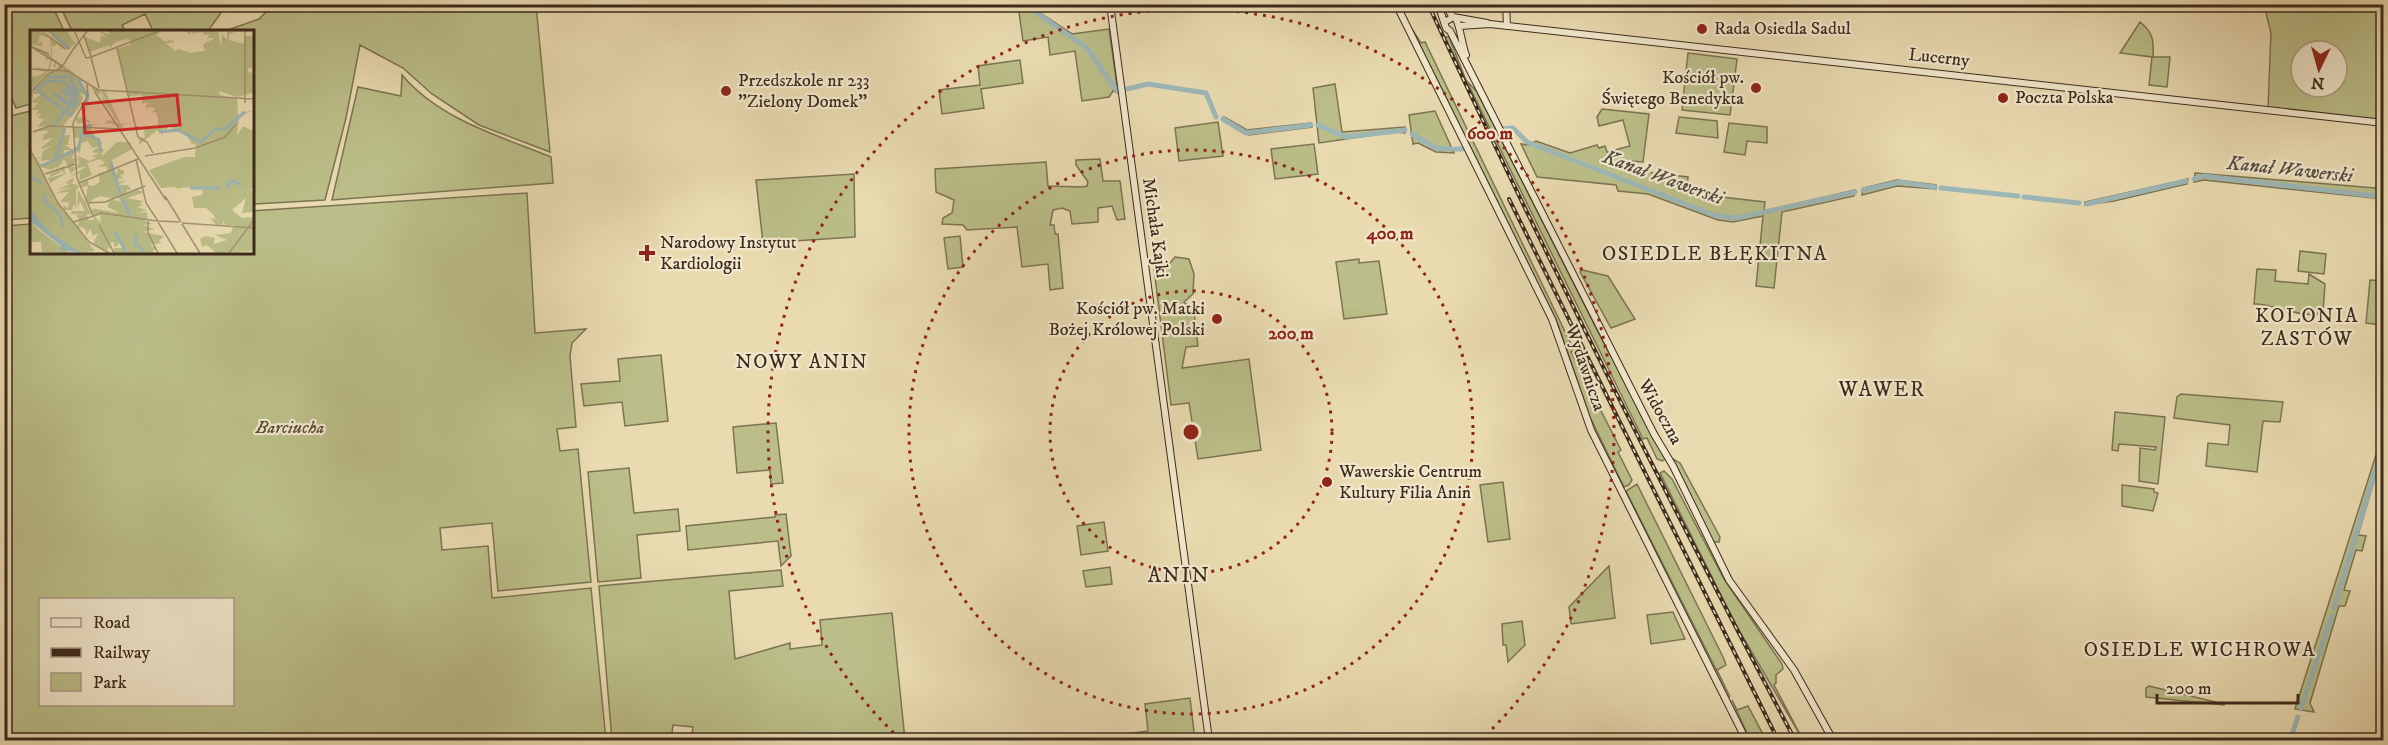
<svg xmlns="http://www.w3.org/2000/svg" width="2388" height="745" viewBox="0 0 2388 745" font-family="'IM FELL DW Pica',serif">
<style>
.green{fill:#bbbe88;stroke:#7c7452;stroke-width:1.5;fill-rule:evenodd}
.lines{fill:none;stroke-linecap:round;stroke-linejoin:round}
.canal{stroke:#9db7b7;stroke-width:5}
.secondary-casing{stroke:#3c2b1d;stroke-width:8}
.secondary{stroke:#f1e7cc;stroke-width:6}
.rail-casing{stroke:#3c2b1d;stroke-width:4}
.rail{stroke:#f1e7cc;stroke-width:1.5;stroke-dasharray:4.5;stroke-linecap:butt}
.ring{fill:none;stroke:#8f2418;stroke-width:3;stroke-dasharray:3 6}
.poi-dot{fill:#8f2418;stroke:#f1e7cc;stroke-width:2}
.labels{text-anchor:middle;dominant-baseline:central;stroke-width:4.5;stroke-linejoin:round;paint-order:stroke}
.poi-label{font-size:18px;fill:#3c2b1d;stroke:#f1e7cc;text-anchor:start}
.street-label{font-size:18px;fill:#3c2b1d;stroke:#f1e7cc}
.park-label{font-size:18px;font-style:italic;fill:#554832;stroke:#f1e7cc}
.water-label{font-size:20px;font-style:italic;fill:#544e44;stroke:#f1e7cc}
.neighbourhood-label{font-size:20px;letter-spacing:1.5px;fill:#3c2b1d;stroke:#f1e7cc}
.quarter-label{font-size:21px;letter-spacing:1.5px;fill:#3c2b1d;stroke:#f1e7cc}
.inset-river{fill:none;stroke:#9db7b7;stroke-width:3}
.inset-road{fill:none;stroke:#a49475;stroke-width:1.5}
.view{fill:#d62828;fill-opacity:0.15;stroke:#d62828;stroke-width:3}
.inset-edge{fill:none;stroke:#3c2b1d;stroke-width:3}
.centre{fill:#8f2418;stroke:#f1e7cc;stroke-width:3}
.ring-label{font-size:18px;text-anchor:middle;font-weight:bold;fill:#8f2418;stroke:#f1e7cc;stroke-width:4.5;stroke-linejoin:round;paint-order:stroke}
</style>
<rect width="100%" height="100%" fill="#e9dab0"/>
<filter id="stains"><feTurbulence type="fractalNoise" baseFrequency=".00333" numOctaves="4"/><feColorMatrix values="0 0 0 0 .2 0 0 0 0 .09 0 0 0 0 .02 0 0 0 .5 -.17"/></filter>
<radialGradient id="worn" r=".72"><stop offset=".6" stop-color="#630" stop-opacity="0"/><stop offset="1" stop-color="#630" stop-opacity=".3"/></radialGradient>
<!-- green -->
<path class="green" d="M81,4h139l3,6 -15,21h-55l-8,-17 -23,11 3,6h-53l-9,-19z
M4,5h48l12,26 -32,1 -1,72 -15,4 -11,-25z
M265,5h271l14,147 -71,-27 -47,-31 -29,-26 -43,-23 -14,73 -21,82 -73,4v-172l-27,-1 34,-12 8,-8z
M1018,5h10l44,29 37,-5 9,64 -5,-2 -4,6 -27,4 -7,-50 -25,4 -2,-18 -25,4z
M2264,5h119v118l-115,-14 3,-76zM2301,51h36v36h-36z
M2140,22c13,10 14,19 13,35h17l-3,30 -18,-2 3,-28 -32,-4z
M1412,29l9,14 4,-1 147,304 2,4 -3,2 50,98 -3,2 14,28 -3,5 -5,2 -34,-70 -32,-93z
M1445,37h4l17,43 11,12 120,238 68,129 -3,2 -5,-2 -10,-21 -4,1z
M1688,53l49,6 -7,56 -48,-5z
M1020,60l3,23 -42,6 3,19 -42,6 -3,-24 41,-5 -2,-19z
M402,75c37,44 97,61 149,82l2,26 -221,17 26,-113 43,9z
M1335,84l7,48 63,-5v6l-10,-1 -76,11 -6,-55z
M1602,109l47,5 -6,48 -13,-1v9l58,7 -1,16 78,9 -1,9 91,-21 -1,6 -72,16 -8,76 -18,-2 7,-70 -30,6 -15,-2 -70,-26 -30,-3 -2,-6 -79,-8 -16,-33 8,1 7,-4 34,12 27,-8 2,3 6,-2 2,6 23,-6 -7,-26 -24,6 -2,-9z
M31,111v107l-26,2v-103z
M1435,111l19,42 -18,-1 -18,-9 -5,1 -4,-29z
M1224,117l23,13 64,-7 1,4 -63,8 -25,-14z
M1679,117l38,4 1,17 -42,-5z
M1218,122l5,34 -44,5 -4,-33z
M1729,123l38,4v16l-20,-2 -2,14 -21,-3z
M1314,144l4,30 -43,5 -4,-30z
M1100,159l3,22h17l5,38 -8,1 -5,-14 -14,2v14l-26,2 -2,-13 -8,-3 -9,2 -3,15h4l1,9h3l5,54 -13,2 -2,-26 -26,3 -5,-40 -50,3 -4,-5 -21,-1 1,-6 9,-5 2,-13 -18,-8 -1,-23 111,-7 2,24 34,1 5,-1 1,-4 -12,-17v-5z
M2195,173l180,15 8,-8v19l-179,-19 -10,2z
M854,174l1,63 -92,6 -7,-63z
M2188,179l-1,5 -73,17 -29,4v-3z
M1897,180l39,5v4l-39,-3 -35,9 1,-7z
M527,193l8,140 51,-4 -14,14 -2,13 6,71 -19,2 3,22 18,-2 13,133 -93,9 -6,-68 -52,5 2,22 46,-4 4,52 99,-10 15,152h-601v-514l26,-2 1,28h220v-41zM40,600h192v104h-192z
M960,236l3,31 -15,2 -4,-31z
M2300,251l26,3 -2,20 -26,-3z
M1175,257l14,2 5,15 -1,20 -9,8 10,10 4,34 -12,1 -4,21 67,-9 12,91 -63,9 -9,-56 -18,2 -17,-136 12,-1z
M1359,259v4l20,-2 8,53 -43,5 -8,-57z
M2257,269l19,1 -1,11 33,3 1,-10 16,10 -2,28c-18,9 -49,-9 -69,-8z
M1582,270l26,6 27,43 -24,9 -31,-56z
M2370,280l13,1v44l-17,-2z
M661,355l7,66 -43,5 -3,-24 -38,4 -3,-22 39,-3 -2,-22z
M2181,394l102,8 -3,20 -17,-1 -6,51 -51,-6 2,-23 20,2 2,-20 -56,-7 3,-21z
M2115,412l50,5 -7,67 -19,-3 1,-33 15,2 1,-3 -37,-3 -1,7 -6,-1z
M776,423l7,60 -12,1 -1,-14 -33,3 -4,-46z
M2383,433v18l-25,84 8,1 -4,15 -6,-1 -12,40 6,1 -5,15h-6l-29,97 4,9 -19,-3z
M1673,459l7,4 40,74 -1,5h-6z
M629,468l5,45 44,-4 2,22 -43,4 4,43 -43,4 -10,-110z
M1664,471l8,8 52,100 58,85 1,5 -7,6v8l-2,2 29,55 -67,-115 -76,-152z
M1503,482l7,57 -22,3 -8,-57z
M1637,484l87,175 2,6 -9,5 13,27 -104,-206z
M2122,485l32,4v3l4,1 -5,18 -31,-5z
M786,514l5,42 -10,10 -3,-25 -90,9 -2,-24 89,-9v-2z
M1104,522l4,29 -27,4 -4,-29z
M1609,566l6,52 -44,6 -2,-17z
M1110,567l2,17 -26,3 -3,-16z
M781,570l2,16 -54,5 6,68 55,-16v6l32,-4 -2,-25 72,-7 13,127h-214l2,-13 -20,-2 -2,15h-59l-13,-154z
M1673,612l12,27 -34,5 -4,-29z
M1522,621l3,24 -17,17 -2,-17h-3l-1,-21z
M2149,686l75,18v1l-78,-8v-9z
M1190,698l5,42h-92v-3l45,-6 -3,-27z
M1732,700l5,10 11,-4 18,34h-16z"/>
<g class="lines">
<!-- canal -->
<path class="canal" d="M1024,4l63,44 30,43
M1127,89l21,-5 58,9 10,24
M1223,119l23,14 65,-8
M1318,125l28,12 59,-7
M1503,129l10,-1 14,14 189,74 21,2 118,-26
M1412,134l24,14 16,1
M1491,134l6,-2
M1456,149h6
M2194,179l9,-3 173,20 8,-2
M1941,188l77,8
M1863,190l37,-8 35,5
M2024,197l55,6
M2087,204l99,-23
M2334,608l50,-166
M2301,708l31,-93
M2290,740l8,-23"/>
<!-- secondary casing -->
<g class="secondary-casing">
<path id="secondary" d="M1110,4l99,736
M1396,4l156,315 39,111 155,310
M1438,4l8,24 4,3 204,403 19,32 56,114 65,90 39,70
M1444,4l9,13
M1506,4l1,22
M1455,18c5,5 7,28 11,37
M1445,22l8,-5 34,6
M1459,26l31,-2 894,99"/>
</g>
<!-- secondary -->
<use href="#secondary" class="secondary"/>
<!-- rail casing -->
<g class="rail-casing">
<path id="rail" d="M1428,4c116,249 239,494 367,736
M1509,199l269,541"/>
</g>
<!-- rail -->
<use href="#rail" class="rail"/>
</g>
<!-- distance rings -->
<g class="ring">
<circle cx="1191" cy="432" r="141"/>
<circle cx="1191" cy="432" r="282"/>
<path d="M900 739A423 423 0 1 1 1482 739"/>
</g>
<!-- markers -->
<g class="poi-dot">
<circle cx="1702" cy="29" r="6"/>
<circle cx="1756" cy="88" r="6"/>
<circle cx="726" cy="91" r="6"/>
<circle cx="2003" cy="98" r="6"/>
<path d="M644 244h6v6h6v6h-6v6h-6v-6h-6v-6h6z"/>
<circle cx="1217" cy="319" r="6"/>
<circle cx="1327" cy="482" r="6"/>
</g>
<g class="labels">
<!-- poi labels -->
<g class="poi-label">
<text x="1714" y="29">Rada Osiedla Sadul</text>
<text x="1744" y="78" text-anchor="end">Kościół pw.<tspan x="1744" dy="21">Świętego Benedykta</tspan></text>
<text x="738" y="81">Przedszkole nr 233<tspan x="738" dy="21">"Zielony Domek"</tspan></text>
<text x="2015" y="98">Poczta Polska</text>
<text x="660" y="243">Narodowy Instytut<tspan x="660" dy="21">Kardiologii</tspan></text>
<text x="1205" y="309" text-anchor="end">Kościół pw. Matki<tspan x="1205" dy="21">Bożej Królowej Polski</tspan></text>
<text x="1339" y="472">Wawerskie Centrum<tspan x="1339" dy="21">Kultury Filia Anin</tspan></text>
</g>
<!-- street labels -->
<g class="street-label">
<text transform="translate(1939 58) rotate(6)">Lucerny</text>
<text transform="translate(1155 228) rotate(82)">Michała Kajki</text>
<text transform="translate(1585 368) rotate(71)">Wydawnicza</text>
<text transform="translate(1660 412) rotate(61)">Widoczna</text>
</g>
<!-- park labels -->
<g class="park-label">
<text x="290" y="428">Barciucha</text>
</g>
<!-- water labels -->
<g class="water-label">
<text transform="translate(2290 170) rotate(6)">Kanał Wawerski</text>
<text transform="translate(1663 178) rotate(20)">Kanał Wawerski</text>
</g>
<!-- neighbourhood labels -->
<g class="neighbourhood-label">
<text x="1715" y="254">OSIEDLE BŁĘKITNA</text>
<text x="2307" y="316">KOLONIA<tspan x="2307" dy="23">ZASTÓW</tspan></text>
<text x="802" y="362">NOWY ANIN</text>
<text x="2200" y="650">OSIEDLE WICHROWA</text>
</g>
<!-- quarter labels -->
<g class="quarter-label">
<text x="1882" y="390">WAWER</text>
<text x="1179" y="576">ANIN</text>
</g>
</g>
<!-- overview -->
<g transform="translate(30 30)">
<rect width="224" height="224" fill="#e9dab0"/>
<path d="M0,0h12l26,19h-6l-8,-10 3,4 -2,3h-3l-1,-9 1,21 21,14 16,25 -5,21 6,3v2l-5,-2v4h7l4,-1h8l5,-4 10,3 -5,-5v-2l-9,-13 -2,-3 -1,-5 -8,-3 -3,-6 7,2 18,29 -15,-26h4l16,33 12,-2 -11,3 2,4 -15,-6 -5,1h-7l-5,2h-7l-1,2h6l10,16 3,-2 -3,5 5,4h-4l1,5 15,-14h13l2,7 -20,11 4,17 2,-9 6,3v4l-4,-1 3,6 -3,-2 -4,4 10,-1 -9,4h11l3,5h-4v4l10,-4 8,2 -18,6 16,3 -3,3 4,1 -7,2 10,3 -10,3 10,-1 1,8h-4l9,4 -11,1 13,4 -12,3 21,4 -5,5 3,2 -12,2 7,3 -5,4 6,1h-44v-5h10l-4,-8 -2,5 -4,2v-5l-4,1 3,7 -4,-3 -2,4 -14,-7 5,-11 -5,3 -3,-7 -4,7v-6l-7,-4 1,4 -6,-6 21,27 -14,2 -36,-24 -15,-17v-62l6,8 6,-1 -5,2 4,6 15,-6 -15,2 2,-10 9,-5 -12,3 13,-11 -11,2 3,-5 -4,1 9,-5h-11l8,-5 -10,1 7,-8 -6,-1 3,-5 -6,2 4,-5h-8l7,-7 -8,-1 12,-8h-9v5l-3,-5 18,-19 13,-7 -5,1 3,-2 -3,-5v5h-3l2,-5 -3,-2 -2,9 4,1 -6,2 -18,19v-12l4,-3 -4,-4 6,5 9,-5 -9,-2 1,-3 11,3 3,-12 -6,3 2,-5 -9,-8 13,8 -1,-18 -10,-3 -2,9 3,-3 2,5 -13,-1zM48,62l9,4 -3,21 -8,1 1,6 7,-1v5h-10v10h7l-2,8 -15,7v-3h8l-7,-5 8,-1h-5l2,-9h-6l-1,-9 17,-20 3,-9zM58,111l4,6 -4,2 11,-3 -7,6 7,1 -8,4h6l-7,4 -12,-5 1,8 -3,2 4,1h-10l8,-8 -12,-1h6l2,-6 -5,1 8,-2 3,2 1,-10zM70,129l5,4 -7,4 8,-1 3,6 -11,1 2,8 -4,4 -7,1 -2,-7 -5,4 -1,4 7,-1 -3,16 -7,-12 -1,19 3,-8 5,10h-13l-1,3h14l-9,1 4,5 -3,6 -22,-27 -14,-32 10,3 7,-4 -2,2 2,3 -8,3v3l11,-5 -2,-2 4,1 1,3 -16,4 2,5 15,-9 -1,-8 -6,3 -1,-1 6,-6 -2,-1 4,-1 6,14 4,-5 12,-3 -17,11 10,-4 -1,8 13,-6 -5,-12zM80,164l1,5 6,-2 5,4 -13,-1 -1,7 11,6 -28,-5 3,2h-3l2,5h7l1,8 -8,-8 1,5h-6l-1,-6h4l-6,-12h9l-4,-1 10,-5 10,2zM15,0h21l6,9 4,-3 -4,4 5,3 -8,5zM67,0l12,5 -1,-5h57l-9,5 10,7 4,-3 1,4 1,-4 2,4h9h-17l9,8 4,-2 11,4 15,-2 -2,-7 12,-6h-8l3,-4 -6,1 -1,-3 -11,2 1,-3 -4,3 -5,-4h34l3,18 1,-14 5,6v-9l8,2 -6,1v6l14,4 2,-8h8v32h-5v4l5,1v20l-16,4 -18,-6 1,4 17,4 1,16 5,-3 10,-1 -14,4 -2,20 6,-9 10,5v57l-4,3 4,-1v22l-11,1 4,-15 -14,12 10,8 11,-1v34l-37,2 -9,-8 -5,2 -2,-8 5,-3 10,2 -1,6 13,-4 -12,-5 16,-2 4,-12 -2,4 -7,1 -3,-5v5h-6l-7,-8 5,1 -1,-4 -8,-7h-12l-2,-11 10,-2 1,-7 -3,3 -5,-4v4l-3,-4 -14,1 4,5 -6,-6 -15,1 -12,-18 35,-13h11l1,-12 -5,-2 -4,6 4,-7 -5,-8 -11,-3 -5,-7 -4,6 -3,-2v6l-6,-4 -18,15v-5l6,-3 -1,-7h-4l-4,-3 1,-2 5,4h11l5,-2v-8l-2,-7 -4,1 3,-5 -7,-1v4l-2,-5 2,-4 -6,2v-9l-13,1 -11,-45 1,-3 12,-3v-4l-3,-2 -13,3 -5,6 -1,-3 -19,7 -5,-15 15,6 1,-7 6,1zM43,148l1,2 -3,3 9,3 -4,4v19l-2,-6 -2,7h-8l-1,-5 5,3 1,-6h-9l9,-10 -13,1 16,-6 -15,3 13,-6 -5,-1zM0,191l9,9 30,23 -27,-1 -1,-10h-11z" fill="#bbbe88" fill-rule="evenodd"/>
<path d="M0,179l20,23 31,21 -21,-3 1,-4 -31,-25z" fill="#9db7b7"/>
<path class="inset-river" d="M22,4l18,15M17,47h23l7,15M48,49l10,18 -2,7M7,59l11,-8h14l9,6M7,60l28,21M31,60l19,12M23,63l22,13 2,-14 4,-2M44,63l-3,-6 -5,2 5,4h3l2,1M28,68l16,10M37,81l7,-17M25,95l10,-14 6,4 2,-4M129,102l19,-2 23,12 15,-13h9l20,-17M53,103l16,7 2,13M26,127l9,-29M81,133l10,33M11,136l37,-17 6,-23 8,-1M0,139l1,8 10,6M160,158h30M199,158l-2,-4 5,-3 9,4M14,164l2,9 13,10 4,14M92,168l8,17M85,202l11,20M106,204v10l8,8"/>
<path class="inset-road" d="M44,0l12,28 5,-1M16,5l20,14M54,6l7,20M0,16l32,20M0,16l19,8M87,18l21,89 9,5 6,11M42,21l16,-21M61,27l66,-25M61,27l8,31M0,39l38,2 30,19 156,9M57,54l1,11 -15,28 4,55 16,38M65,62l71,108M0,63l18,-19 14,-7 12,-19M215,73v-73M3,102l16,-6 73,3M0,119l28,54 31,39 20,11M115,126l50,-8 30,-11 11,-13M106,129l10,44 12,18M15,144l31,-10M49,153l59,-24M135,166l16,26M58,173l17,-1 40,-16M64,186l7,-3 56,8M118,191v12l10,20M128,191l21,1M43,192l21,-6M128,192l19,31M152,193l72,5M152,194l18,29M69,195l15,28M199,223l25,-33"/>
<path class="view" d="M147,65l3,30 -95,8 -2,-29z"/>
<rect width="224" height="224" class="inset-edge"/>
</g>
<circle cx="1191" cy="432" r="9" class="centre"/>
<g class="ring-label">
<text x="1490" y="139">600 m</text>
<text x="1390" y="239">400 m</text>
<text x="1291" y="339">200 m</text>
</g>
<!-- margin -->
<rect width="2388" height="745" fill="none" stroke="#e9dab0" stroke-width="24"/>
<rect x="6" y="6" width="2376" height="733" fill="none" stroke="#3c2b1d" stroke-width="3"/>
<rect x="12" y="12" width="2364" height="721" fill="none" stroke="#3c2b1d" stroke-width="1.5"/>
<!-- legend -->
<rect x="39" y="598" width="195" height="108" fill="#f1e7cc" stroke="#a99c86" stroke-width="1.5"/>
<rect x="51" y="618" width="30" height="9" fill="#f1e7cc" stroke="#a99c86" stroke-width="1.5"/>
<text x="93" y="628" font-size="18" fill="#3c2b1d">Road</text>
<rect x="51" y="648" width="30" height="9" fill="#3c2b1d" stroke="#a99c86" stroke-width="1.5"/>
<text x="93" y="658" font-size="18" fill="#3c2b1d">Railway</text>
<rect x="51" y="673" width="30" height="18" fill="#bbbe88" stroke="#a99c86" stroke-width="1.5"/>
<text x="93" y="688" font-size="18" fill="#3c2b1d">Park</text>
<!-- north arrow -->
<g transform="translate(2319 69) rotate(185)"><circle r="28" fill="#f1e7cc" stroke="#a99c86" stroke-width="1.5"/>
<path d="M0-4.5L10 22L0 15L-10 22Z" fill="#8f2418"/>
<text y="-9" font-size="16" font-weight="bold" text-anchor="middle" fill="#3c2b1d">N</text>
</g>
<!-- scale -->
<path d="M2157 694v9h141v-9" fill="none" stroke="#3c2b1d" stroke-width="3"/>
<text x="2166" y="694" font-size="18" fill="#3c2b1d" stroke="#f1e7cc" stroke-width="4.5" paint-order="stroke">200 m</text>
<rect width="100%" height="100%" filter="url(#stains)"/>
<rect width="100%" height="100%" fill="url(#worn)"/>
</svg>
